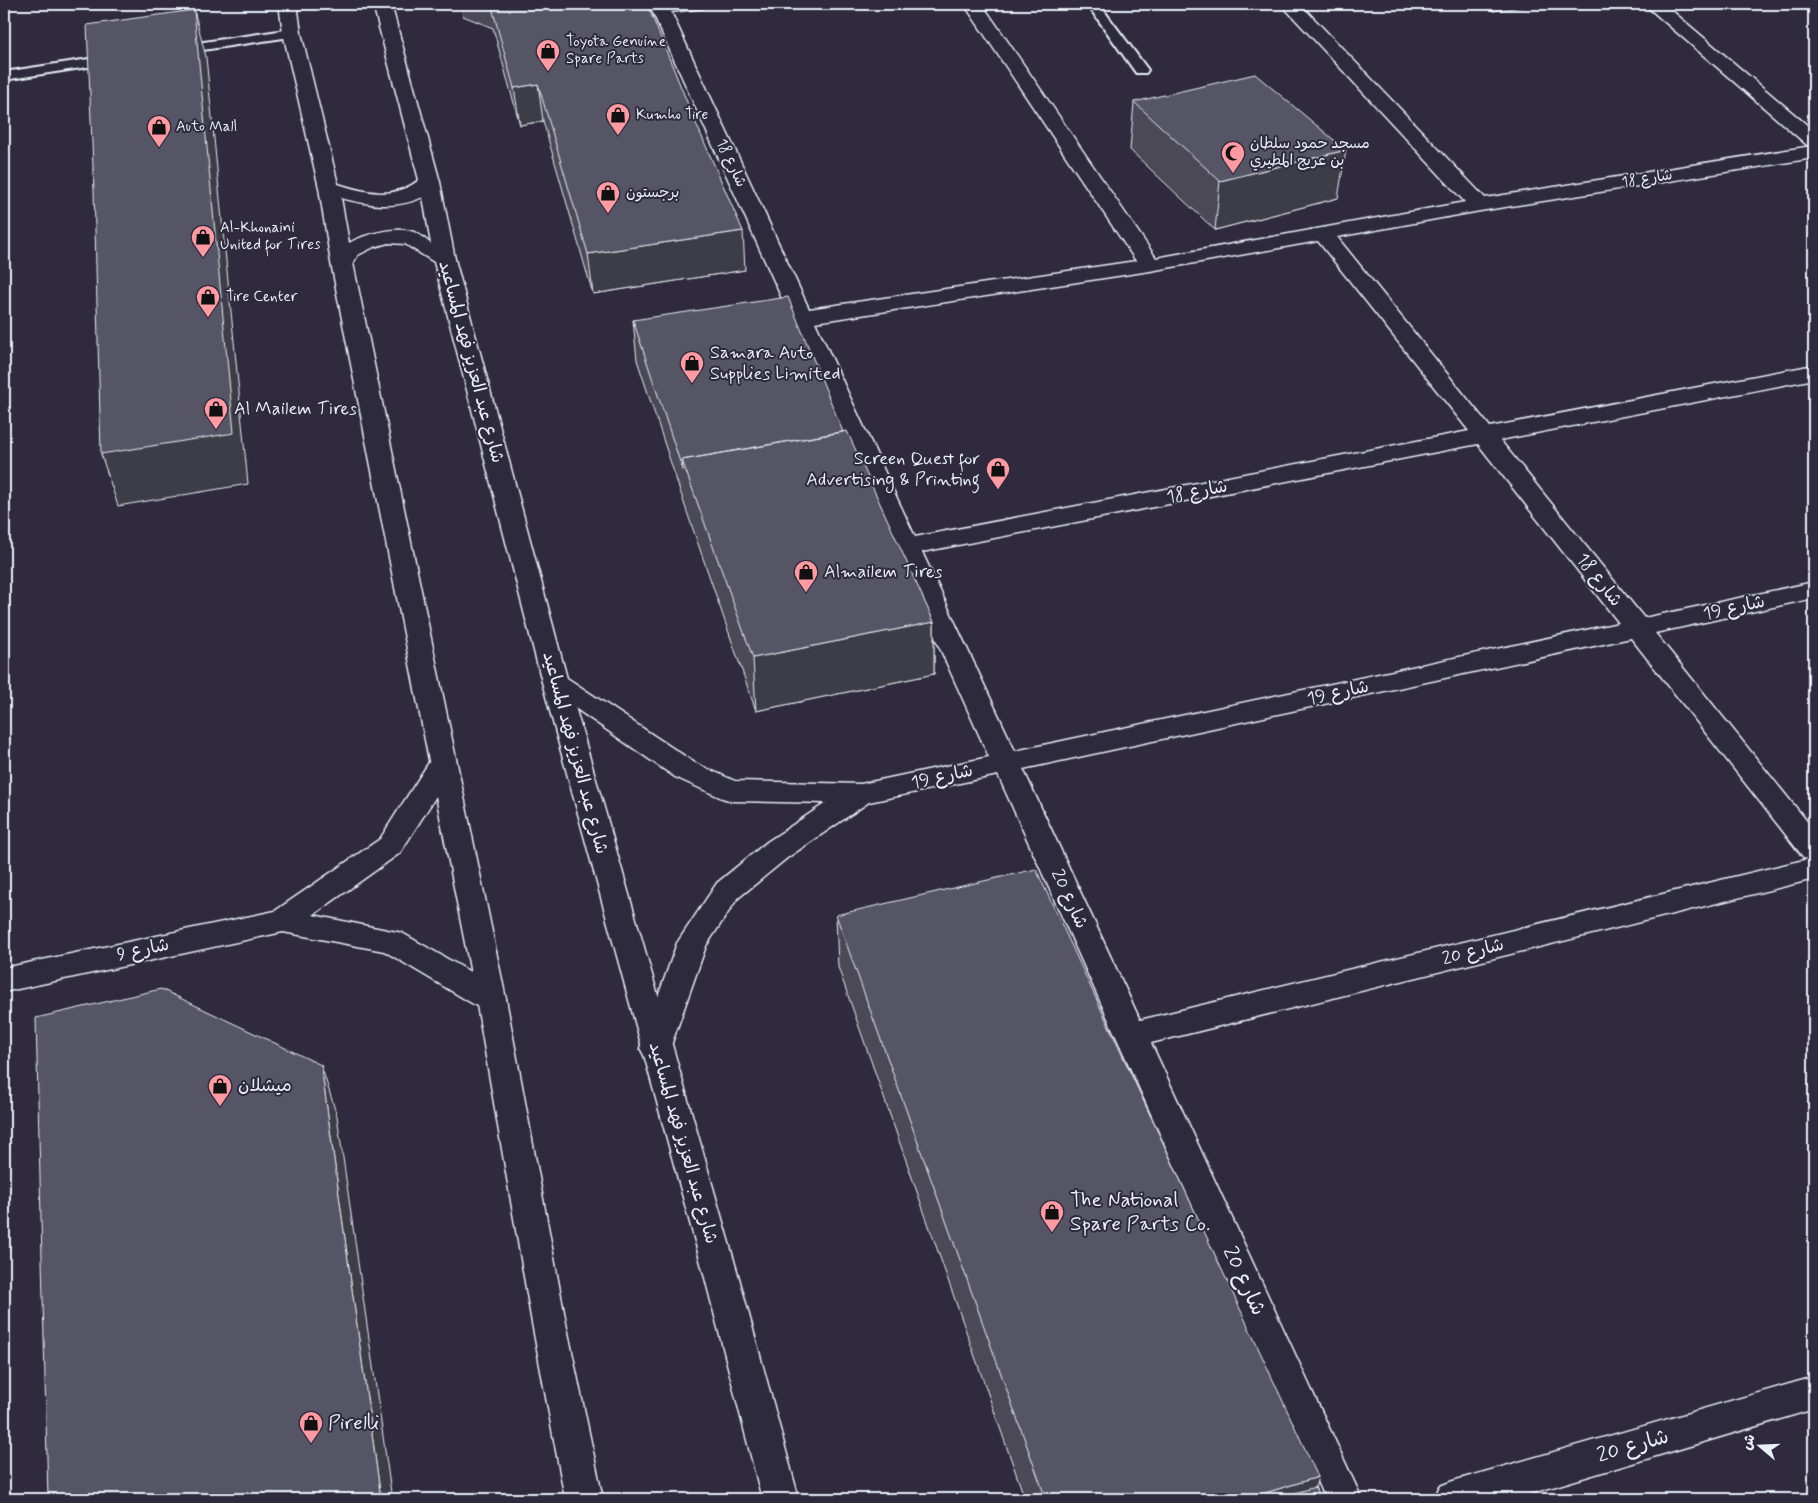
<svg xmlns="http://www.w3.org/2000/svg" width="1818" height="1503" viewBox="0 0 1818 1503" font-family="Mynerve,'Playpen Sans Arabic',sans-serif">
<style>
.lines{fill:none;stroke-linecap:round;stroke-linejoin:round}
.service-casing{stroke:#e8f1f8;stroke-width:4}
.minor-casing{stroke:#e8f1f8;stroke-width:3}
.primary-casing{stroke:#e8f1f8;stroke-width:3}
.service{fill:#2f2a3d;fill-rule:evenodd}
.minor{fill:#2f2a3d;fill-rule:evenodd}
.primary{fill:#2f2a3d;fill-rule:evenodd}
.wall{fill:#4b4957;stroke:#e8f1f8}
.shaded-wall{fill:#3d3c47;stroke:#e8f1f8}
.building{fill:#575565;stroke:#e8f1f8}
.labels{text-anchor:middle;dominant-baseline:central;stroke-width:4;stroke-linejoin:round;paint-order:stroke}
.far-poi-label{font-size:15px;fill:#e8f1f8;stroke:#2f2a3d;text-anchor:start}
.far-street-label{font-size:15px;fill:#e8f1f8;stroke:#2f2a3d}
.poi-label{font-size:18px;fill:#e8f1f8;stroke:#2f2a3d;text-anchor:start}
.street-label{font-size:18px;fill:#e8f1f8;stroke:#2f2a3d}
.near-poi-label{font-size:21px;fill:#e8f1f8;stroke:#2f2a3d;text-anchor:start}
.near-street-label{font-size:21px;fill:#e8f1f8;stroke:#2f2a3d}
</style>
<rect width="100%" height="100%" fill="#2f2a3d"/>
<filter id="ink" filterUnits="userSpaceOnUse"><feTurbulence type="fractalNoise" baseFrequency=".02" numOctaves="2"/><feDisplacementMap in="SourceGraphic" scale="10" xChannelSelector="R" yChannelSelector="G"/><feConvolveMatrix kernelMatrix="1 2 1 2 8 2 1 2 1" color-interpolation-filters="sRGB"/></filter>
<g filter="url(#ink)">
<g class="lines">
<!-- service casing -->
<g class="service-casing">
<path id="service" d="M1087,4h12l49,66 -2,3h-10z
M292,29l5,1 2,3 -2,3 -121,18 -7,-4 7,-4z
M115,55l7,4 -2,3 -116,18v-8z"/>
</g>
<!-- minor casing -->
<g class="minor-casing">
<path id="minor" d="M649,4h57l-3,4 -32,4 138,297 327,-48 -172,-257h18l174,254 309,-56 -184,-198h19l185,194 327,-52 -5,-1 -163,-141h20l150,127v27l-334,53 -143,26 153,190 324,-62v14l-314,61 144,178 170,-36v16l-159,35 159,197v49l-663,164 211,456h-37l-327,-724 -129,27 -82,56 -50,41 -31,47 -39,111 -11,4 -11,-4 -5,-9 37,-105 40,-60 50,-41 59,-39 -94,-2 -10,-3 -47,-21 -129,-89 -4,-6 4,-6 9,-3 9,3 131,87 40,18 126,3 128,-27zM1318,241l151,190 -554,106 -100,-215 335,-51zM1478,444l141,179 -604,128 -93,-199zM1631,638l173,220 4,1 -668,161 -117,-251z
M443,753l10,3 4,7 -57,90 -87,62 89,18 100,57 4,9 -4,9 -11,3 -11,-3 -96,-57 -101,-19 -279,60v-24l271,-57 105,-72 53,-83z
M1814,1377v32l-302,90h-78l6,-13 13,-5z"/>
</g>
<!-- primary casing -->
<g class="primary-casing">
<path id="primary" d="M279,4h18l4,29 37,151c29,9 56,16 81,-4l-46,-176h18l49,178 15,77 113,423 171,596 60,221h-37l-57,-221 -163,-596 -108,-420 -29,-18 -17,-1 -14,4 -16,8 -5,8 153,736 60,324 37,176h-38l-33,-176 -56,-324 -145,-736 -12,-75 -36,-155zM423,197l8,47c-4,-3 -8,-7 -13,-10 -17,-10 -53,0 -69,9l-8,-45c28,7 54,12 82,-1z"/>
</g>
<!-- service -->
<use href="#service" class="service"/>
<!-- minor -->
<use href="#minor" class="minor"/>
<!-- primary -->
<use href="#primary" class="primary"/>
</g>
<!-- wall -->
<path class="wall" d="M461,4h186l98,266 -152,24 -50,-173 -23,4 -27,-97 -30,-12z
M1486,4h56l-49,7z
M1134,102l204,96 -123,32 -85,-80z
M633,320l210,112 91,190v52l-178,37 -69,-199 -50,-152z
M836,915l482,562 -3,10 5,12h-295l-187,-532z"/>
<!-- shaded-wall -->
<path class="shaded-wall" d="M115,4h31l-30,4z
M1495,4h47l-49,7z
M194,10l12,47 42,427 -130,22 -17,-52z
M538,84l5,37 -23,4 -6,-37z
M1346,150l-8,48 -123,32 5,-49z
M743,231l2,39 -152,24 -5,-40z
M934,622v52l-178,37 -3,-53z
M321,1065l16,51 55,383h-11z
M1318,1477l-6,22h-67z"/>
<!-- building -->
<path class="building" d="M491,4h156l45,110 51,117 -155,23 -50,-170 -24,4z
M194,10l40,423 -133,21 -7,-263 -7,-166z
M1255,74l91,76 -126,31 -86,-79z
M788,297l55,135 -161,28 1,11 -50,-151z
M847,431l87,191 -181,36 -71,-198z
M1036,869l282,608 -73,22h-199l-210,-584z
M161,989l160,76 60,434h-333l-12,-481z
M1315,1487l5,12h-45z"/>
</g>
<!-- icons -->
<defs>
<g id="shop-pin" transform="scale(1.25)"><path d="M0 17L-7.5 6A9.5 9.5 0 1 1 7.5 6Z" fill="#ff9aa2" stroke="#2f2a3d"/><path d="M-5-2.5h2.3a2.7 3.5 0 0 1 5.4 0H5L5.5 6h-11ZM-1.5-2.5h3a1.5 2.3 0 0 0-3 0Z" fill="#111"/></g>
<g id="mosque-pin" transform="scale(1.25)"><path d="M0 17L-7.5 6A9.5 9.5 0 1 1 7.5 6Z" fill="#ff9aa2" stroke="#2f2a3d"/><path d="M3.5-4.9A6 6 0 1 0 3.5 4.9A5 5 0 1 1 3.5-4.9Z" fill="#111"/></g>
</defs>
<g fill-rule="evenodd">
<use href="#shop-pin" x="548" y="51"/>
<use href="#shop-pin" x="618" y="115"/>
<use href="#shop-pin" x="159" y="127"/>
<use href="#mosque-pin" x="1233" y="153"/>
<use href="#shop-pin" x="608" y="193"/>
<use href="#shop-pin" x="203" y="237"/>
<use href="#shop-pin" x="208" y="297"/>
<use href="#shop-pin" x="692" y="363"/>
<use href="#shop-pin" x="216" y="409"/>
<use href="#shop-pin" x="998" y="469"/>
<use href="#shop-pin" x="806" y="572"/>
<use href="#shop-pin" x="220" y="1086"/>
<use href="#shop-pin" x="1052" y="1212"/>
<use href="#shop-pin" x="311" y="1423"/>
</g>
<g class="labels">
<!-- far-poi labels -->
<g class="far-poi-label">
<text x="566" y="42">Toyota Genuine<tspan x="566" dy="17">Spare Parts</tspan></text>
<text x="636" y="115">Kumho Tire</text>
<text x="176" y="127">Auto Mall</text>
<text x="1250" y="144">مسجد حمود سلطان<tspan x="1250" dy="17">بن عريج المطيري</tspan></text>
<text x="626" y="193">برجستون</text>
<text x="220" y="228">Al-Khonaini<tspan x="220" dy="17">United for Tires</tspan></text>
<text x="226" y="297">Tire Center</text>
</g>
<!-- far-street labels -->
<g class="far-street-label">
<text transform="translate(731 163) rotate(65)">شارع 18</text>
<text transform="translate(1647 179) rotate(-9)">شارع 18</text>
</g>
<!-- poi labels -->
<g class="poi-label">
<text x="710" y="353">Samara Auto<tspan x="710" dy="21">Supplies Limited</tspan></text>
<text x="234" y="409">Al Mailem Tires</text>
<text x="980" y="459" text-anchor="end">Screen Quest for<tspan x="980" dy="21">Advertising &amp; Printing</tspan></text>
<text x="824" y="572">Almailem Tires</text>
<text x="238" y="1086">ميشلان</text>
</g>
<!-- street labels -->
<g class="street-label">
<text transform="translate(471 362) rotate(75)">شارع عبد العزيز فهد المساعيد</text>
<text transform="translate(1197 492) rotate(-11)">شارع 18</text>
<text transform="translate(1599 580) rotate(52)">شارع 18</text>
<text transform="translate(1734 608) rotate(-12)">شارع 19</text>
<text transform="translate(1338 693) rotate(-12)">شارع 19</text>
<text transform="translate(575 753) rotate(75)">شارع عبد العزيز فهد المساعيد</text>
<text transform="translate(942 777) rotate(-12)">شارع 19</text>
<text transform="translate(1069 899) rotate(65)">شارع 20</text>
<text transform="translate(143 950) rotate(-12)">شارع 9</text>
<text transform="translate(1473 952) rotate(-14)">شارع 20</text>
<text transform="translate(683 1143) rotate(74)">شارع عبد العزيز فهد المساعيد</text>
</g>
<!-- near-poi labels -->
<g class="near-poi-label">
<text x="1070" y="1200">The National<tspan x="1070" dy="24">Spare Parts Co.</tspan></text>
<text x="328" y="1423">Pirelli</text>
</g>
<!-- near-street labels -->
<g class="near-street-label">
<text transform="translate(1244 1281) rotate(65)">شارع 20</text>
<text transform="translate(1633 1446) rotate(-16)">شارع 20</text>
</g>
</g>
<!-- margin -->
<rect width="1818" height="1503" fill="none" stroke="#2f2a3d" stroke-width="20"/>
<rect x="10" y="10" width="1798" height="1483" fill="none" stroke="#e8f1f8" stroke-width="2" filter="url(#ink)"/>
<!-- north arrow -->
<g transform="translate(1760 1446) rotate(289)" stroke="#2f2a3d" stroke-width="4" paint-order="stroke">
<path d="M0-4L9 19L0 12L-9 19Z" fill="#e8f1f8"/>
<text y="-8" font-size="14" font-weight="bold" text-anchor="middle" fill="#e8f1f8">ش</text>
</g>
</svg>
